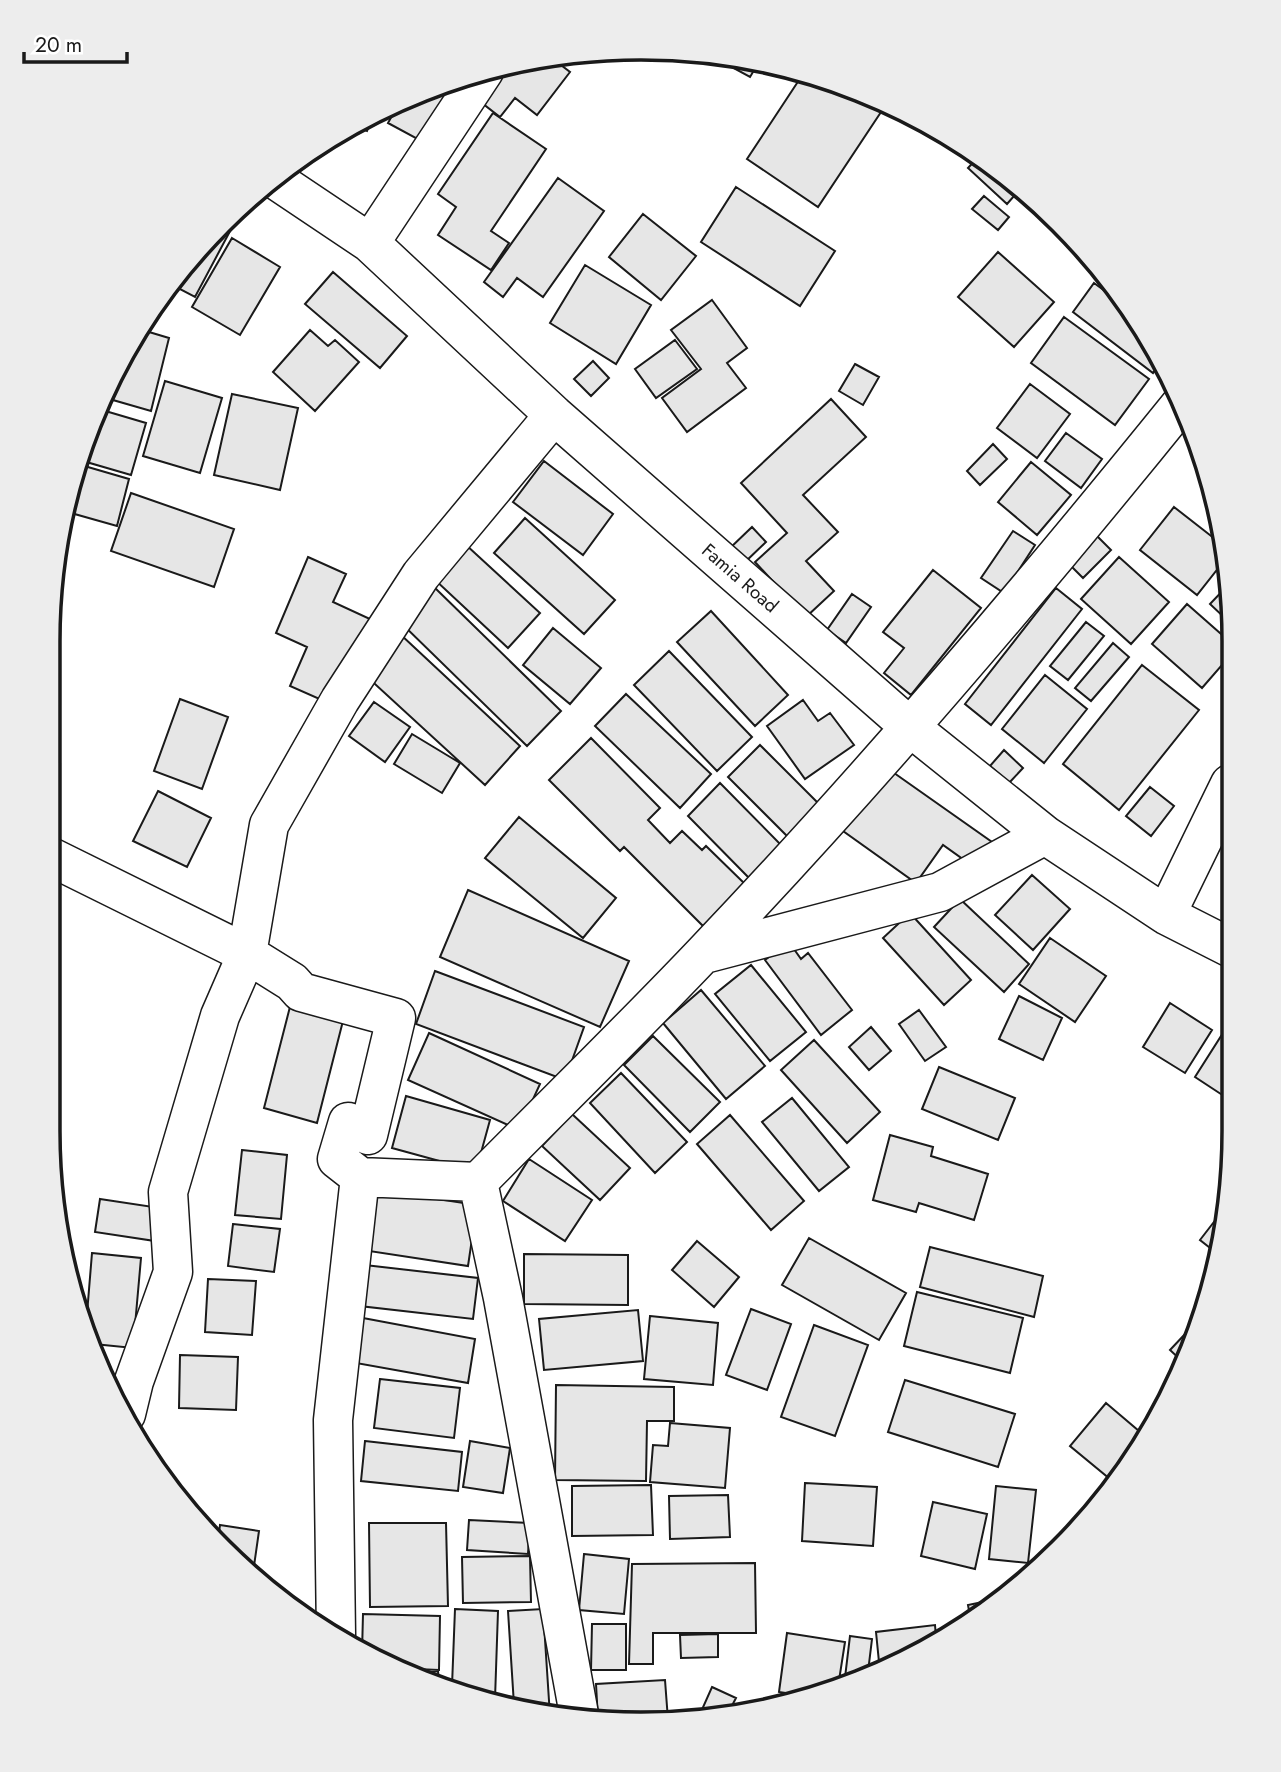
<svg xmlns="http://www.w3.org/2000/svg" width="1281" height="1772" viewBox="0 0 1281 1772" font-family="Jost,sans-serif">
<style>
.building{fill:#e6e6e6;stroke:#1a1a1a;stroke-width:2}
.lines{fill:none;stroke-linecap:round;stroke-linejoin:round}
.minor-casing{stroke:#1a1a1a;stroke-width:41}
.minor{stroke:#fff;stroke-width:38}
.labels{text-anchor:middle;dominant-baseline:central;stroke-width:5;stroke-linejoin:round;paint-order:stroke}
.street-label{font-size:19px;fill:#1a1a1a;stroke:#fff}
.rim{fill:none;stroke:#1a1a1a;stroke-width:3.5}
</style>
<rect width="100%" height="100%" fill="#fff"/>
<!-- building -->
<path class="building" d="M706,53l53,9 -9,15z
M549,56l21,16 -33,43 -22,-17 -15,19 -27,-21 21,-27z
M805,71l82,32 -69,104 -71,-48z
M434,86l15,9 -26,47 -35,-19 12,-22z
M374,113l-7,18 -18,-7z
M493,113l53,36 -55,82 18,12 -18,27 -53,-35 18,-28 -18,-13z
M979,156l23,14 19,18 -14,16 -39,-36z
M558,178l46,33 -61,86 -26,-19 -14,19 -19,-15z
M736,187l99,64 -35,55 -99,-64z
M984,196l25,21 -11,13 -26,-21z
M643,214l53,42 -35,44 -52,-43z
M232,216l5,2 -42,79 -21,-11z
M232,238l48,29 -40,68 -48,-28z
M998,252l56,50 -40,45 -56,-50z
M585,265l66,40 -35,59 -66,-41z
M333,272l74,64 -27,32 -75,-64z
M1094,283l30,22 38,57 -9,11 -80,-61z
M712,300l35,48 -20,15 19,25 -59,44 -25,-34 39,-29 -30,-39z
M1064,317l85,62 -34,46 -84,-62z
M139,329l30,9 -18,73 -45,-13 21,-54z
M310,330l18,16 7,-6 24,22 -44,49 -42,-39z
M675,340l22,29 -41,29 -21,-29z
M593,361l16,17 -18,18 -17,-17z
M855,364l24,13 -16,28 -24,-14z
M165,381l57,17 -22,75 -57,-17z
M1030,384l40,30 -33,44 -40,-30z
M232,394l66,14 -18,82 -66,-15z
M831,399l35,38 -63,58 35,37 -32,29 28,30 -28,26 -51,-55 32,-29 -46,-50z
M102,410l44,13 -15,52 -48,-14z
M1066,433l36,26 -21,29 -36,-27z
M993,444l14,15 -27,26 -13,-14z
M544,461l69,53 -30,41 -70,-53z
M1031,462l40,33 -34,40 -39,-33z
M81,465l48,14 -12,47 -53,-15z
M131,493l103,36 -20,58 -103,-36z
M1174,507l50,39 3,11 -30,38 -57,-45z
M525,518l90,82 -31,34 -90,-81z
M752,527l14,15 -22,21 -15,-14z
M1090,529l21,21 -28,28 -21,-21z
M1013,531l22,14 -31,48 -23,-15z
M465,544l75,69 -32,35 -75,-70z
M308,557l38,17 -13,28 37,17 -37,86 -43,-19 17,-39 -31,-14z
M1119,557l50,45 -38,42 -50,-45z
M933,570l48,38 -70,87 -27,-22 20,-25 -21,-16z
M1229,584v38l-19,-18z
M433,586l128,125 -34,35 -128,-125z
M1056,588l26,21 -91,116 -26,-21z
M852,594l19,13 -25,36 -19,-13z
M1187,604l42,37v16l-27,31 -50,-44z
M711,611l77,84 -33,31 -78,-84z
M1086,622l18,14 -36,44 -18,-14z
M553,628l48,40 -31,36 -47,-39z
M400,634l120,112 -35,39 -121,-111z
M1113,643l16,14 -38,44 -16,-13z
M669,651l83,86 -35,34 -83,-86z
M1142,665l57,45 -80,100 -56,-46z
M1045,675l42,34 -43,54 -42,-34z
M626,694l85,80 -31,34 -85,-82z
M180,699l48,18 -26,72 -48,-18z
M803,700l15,21 12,-8 24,32 -49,34 -38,-53z
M374,702l36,25 -25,35 -36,-26z
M412,734l48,29 -18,30 -48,-29z
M591,738l69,70 -12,12 22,23 12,-12 20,19 4,-4 39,38 -42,42 -79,-79 -4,4 -71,-71z
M760,745l61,61 -32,32 -61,-61z
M1004,750l19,18 -14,15 -19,-17z
M887,768l105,74 -18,25 -31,-22 -27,38 -73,-52z
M720,783l63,64 -32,33 -63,-64z
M1150,787l24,19 -23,30 -25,-20z
M158,791l53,27 -24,49 -54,-26z
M519,817l97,81 -33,40 -98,-80z
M1032,875l38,34 -37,41 -38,-35z
M468,890l161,71 -29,66 -160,-70z
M960,899l69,65 -25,28 -70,-65z
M910,913l61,67 -27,25 -61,-67z
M1050,938l56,38 -31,46 -56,-38z
M789,942l12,17 7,-6 44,57 -31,25 -56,-75z
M751,965l55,67 -36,29 -55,-67z
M435,971l149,56 -19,53 -149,-56z
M701,990l64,76 -39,33 -63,-76z
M1019,996l43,22 -19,42 -44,-21z
M292,999l53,14 -28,110 -53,-15z
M1170,1003l42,27 -27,43 -42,-26z
M919,1010l27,37 -21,14 -26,-37z
M871,1027l20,24 -22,19 -20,-23z
M429,1033l111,51 -21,46 -111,-50z
M1223,1033l9,6 -2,61 -35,-23z
M653,1036l67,66 -30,30 -66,-67z
M814,1040l66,72 -33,31 -66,-73z
M939,1067l76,31 -17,42 -76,-31z
M621,1073l66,69 -32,31 -65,-70z
M406,1096l84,24 -14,51 -84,-23z
M792,1098l57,69 -30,24 -57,-69z
M572,1114l58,54 -30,32 -58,-54z
M730,1115l74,86 -33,29 -74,-86z
M890,1135l43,12 -2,9 57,18 -14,46 -55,-17 -3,9 -43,-12z
M242,1150l45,5 -6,64 -46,-4z
M529,1159l63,41 -27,41 -62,-40z
M378,1190l99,15 -9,61 -99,-15z
M100,1199l60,9 -5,33 -60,-9z
M1227,1205l-8,50 -19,-15z
M233,1224l47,5 -6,43 -46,-6z
M809,1238l97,55 -27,47 -97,-55z
M697,1241l42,36 -25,30 -42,-37z
M930,1247l113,29 -9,41 -114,-30z
M92,1253l49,5 -8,90 -39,-4 -8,-18z
M524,1254l104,1v50l-104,-1z
M356,1264l122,14 -5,41 -122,-14z
M208,1279l48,2 -4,54 -47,-3z
M917,1292l106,26 -13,55 -106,-27z
M751,1309l40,15 -24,66 -41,-15z
M638,1310l5,51 -99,9 -5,-51z
M650,1316l68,7 -5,62 -69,-6z
M1202,1316l-18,47 -14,-13z
M363,1318l112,21 -7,44 -112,-20z
M814,1325l54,20 -33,91 -54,-19z
M180,1355l58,2 -2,53 -57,-2z
M380,1379l80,9 -6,50 -80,-10z
M905,1380l110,34 -17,53 -110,-35z
M556,1385l118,2v34h-27l-1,60 -91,-1z
M1106,1403l40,34 -30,47 -46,-38z
M670,1423l60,5 -5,60 -75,-6 3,-37 15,1z
M365,1441l97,11 -4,39 -97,-10z
M470,1441l40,7 -7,45 -40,-6z
M805,1483l72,4 -4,59 -71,-5z
M651,1485l2,50 -81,1v-50z
M996,1486l40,4 -8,73 -39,-4z
M728,1495l2,42 -60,2 -1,-43z
M933,1502l54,12 -12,55 -54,-13z
M469,1520l61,3 -2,31 -61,-4z
M369,1523h77l2,83 -78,1z
M220,1525l39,6 -7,49 -34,-39z
M584,1554l45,5 -5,55 -45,-4z
M530,1556l1,46 -68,1 -1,-46z
M755,1563l1,70h-103v31h-24l3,-100z
M997,1599l-27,17 -2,-11z
M455,1609l43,2 -3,88 -43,-13z
M543,1609l7,107 -36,-11 -6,-94z
M363,1614l77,2 -1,54 -46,-2 -15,-4 -16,-11z
M592,1624h34v46h-35z
M935,1625l1,12 -56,35 -4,-40z
M787,1633l58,9 -7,45 -32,9 -27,-4z
M718,1634v23l-37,1 -1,-23z
M850,1636l22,3 -5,41 -23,6z
M438,1671l1,11 -26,-8z
M665,1680l3,40h-70l-2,-36z
M712,1687l24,11 -10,19 -14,3 -12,-6z"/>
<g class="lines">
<!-- minor casing -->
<g class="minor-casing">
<path id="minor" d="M273,178l97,65 184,172 356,312 135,108 121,80 65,33
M370,243l114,-172
M47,855l200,99 45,28 9,10 95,26 -28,117 -20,-13 -11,37 23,18
M1166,915l64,-131
M704,954l236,-62 105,-57
M126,1414l8,-33 39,-109 -5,-80 52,-176 27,-62 22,-129 71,-125 81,-125 133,-160
M336,1635l-3,-215 27,-243 118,5
M580,1720l-77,-422 -25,-116c76,-77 153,-152 227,-230 167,-175 324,-360 476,-548"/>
</g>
<!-- minor -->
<use href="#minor" class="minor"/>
</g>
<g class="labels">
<!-- street labels -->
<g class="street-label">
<text transform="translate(740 578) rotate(41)">Famia Road</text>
</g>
</g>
<!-- crop -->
<path d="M0 0H1281V1772H0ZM641 60H641A581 581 0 0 1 1222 641V1131A581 581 0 0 1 641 1712H641A581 581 0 0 1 60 1131V641A581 581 0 0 1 641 60Z" fill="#ededed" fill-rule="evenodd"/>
<path class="rim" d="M641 60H641A581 581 0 0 1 1222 641V1131A581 581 0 0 1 641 1712H641A581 581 0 0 1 60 1131V641A581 581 0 0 1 641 60Z"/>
<!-- scale -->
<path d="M24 52v10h103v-10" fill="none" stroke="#1a1a1a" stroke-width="3.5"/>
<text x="35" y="52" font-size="21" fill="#1a1a1a" stroke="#ffffff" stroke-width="5" paint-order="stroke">20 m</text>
</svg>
